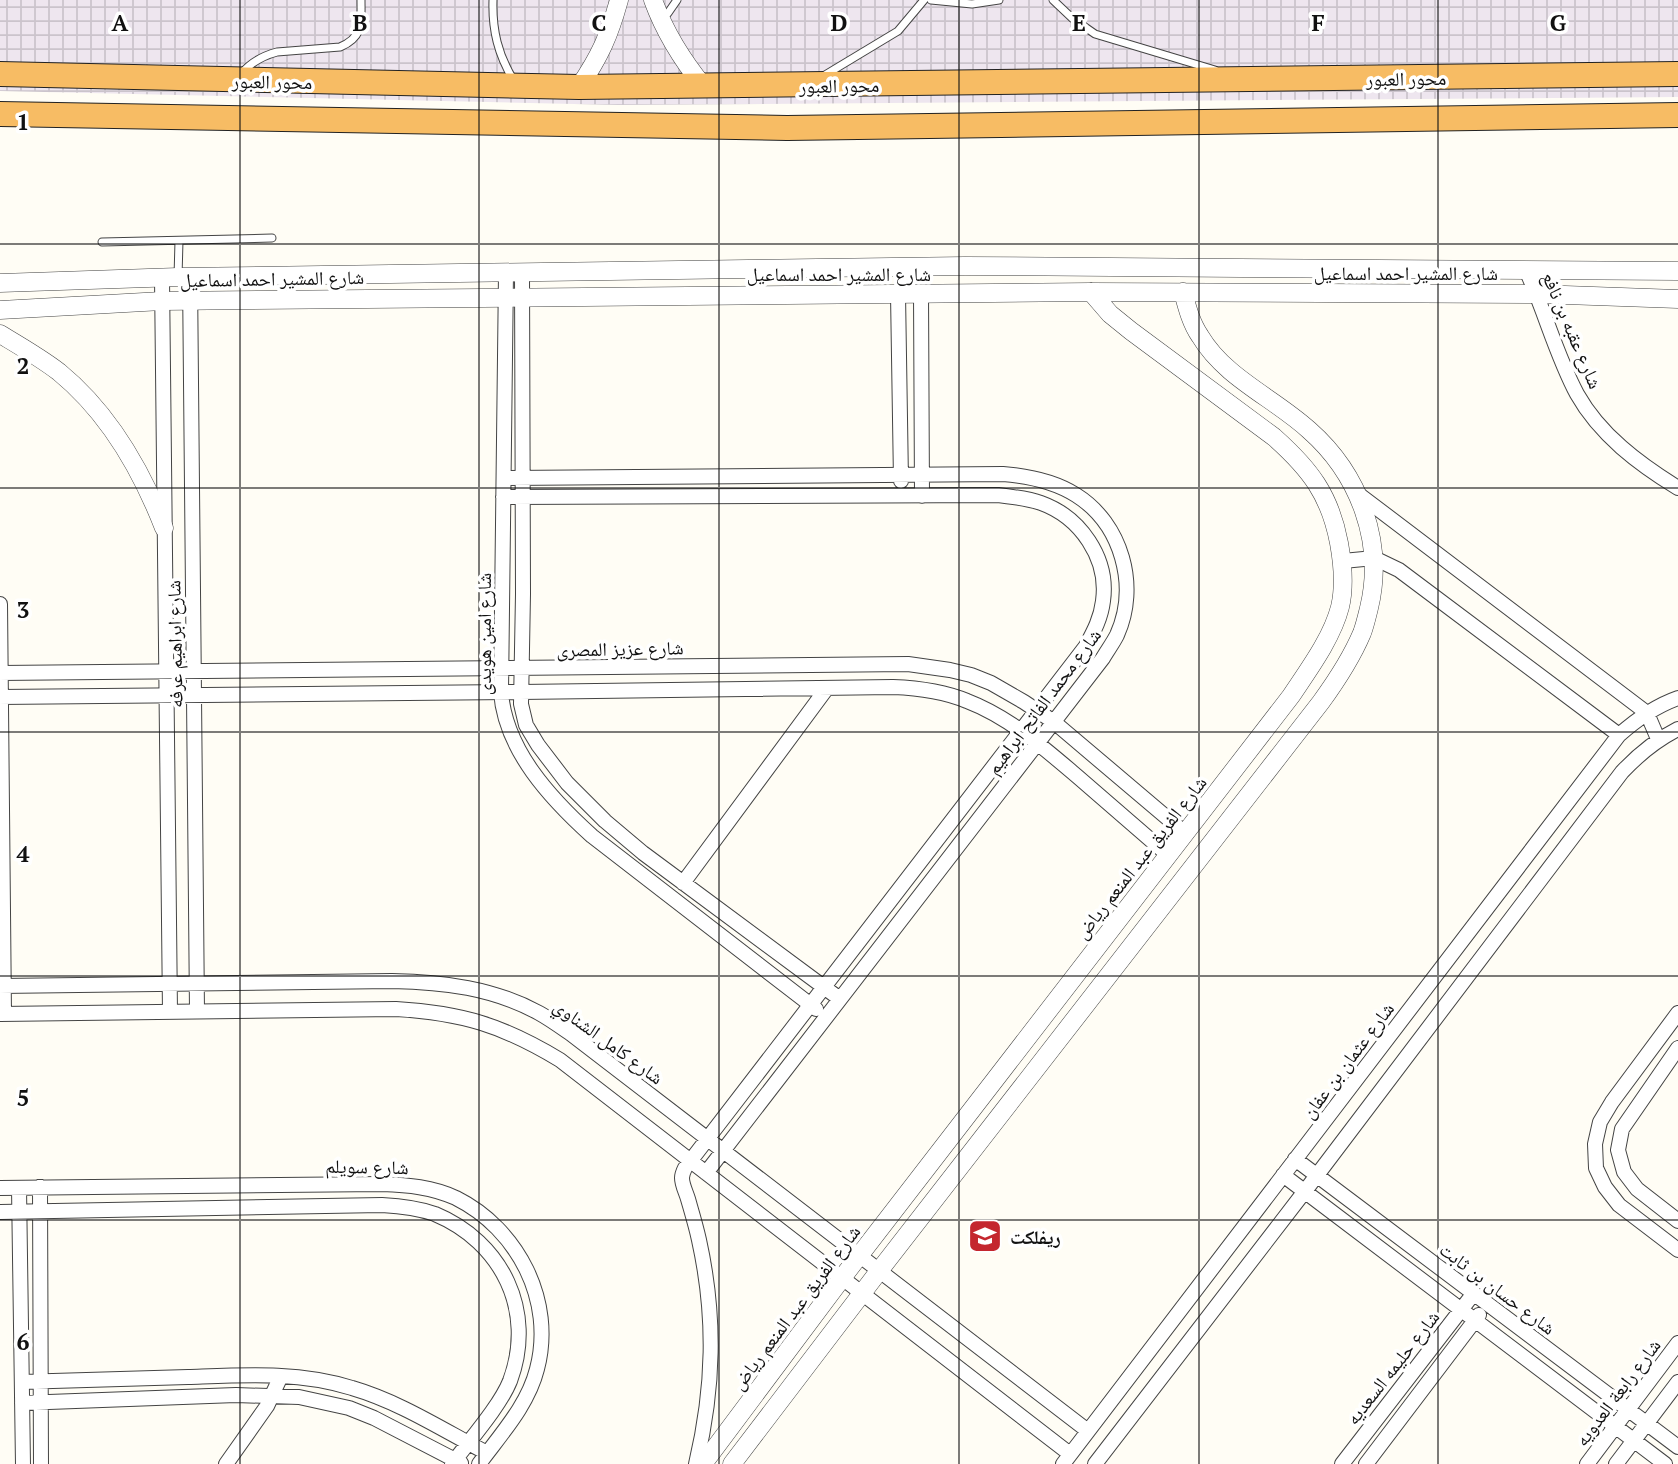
<svg xmlns="http://www.w3.org/2000/svg" width="1678" height="1464" viewBox="0 0 1678 1464" font-family="'PT Serif','Noto Naskh Arabic',serif">
<style>
.industrial{fill:url(#industrial-grid)}
.lines{fill:none;stroke-linecap:round;stroke-linejoin:round}
.service-casing{stroke:#444;stroke-width:9}
.minor-casing{stroke:#444;stroke-width:16}
.tertiary-casing{stroke:#444;stroke-width:19}
.trunk-casing{stroke:#222;stroke-width:26}
.service{stroke:#fff;stroke-width:7}
.minor{stroke:#fff;stroke-width:14}
.tertiary{stroke:#fff;stroke-width:18}
.trunk{stroke:#f7bc64;stroke-width:24}
.grid{fill:none;stroke:#111;stroke-width:2;stroke-opacity:0.55}
.labels{text-anchor:middle;dominant-baseline:central;stroke-width:7;stroke-linejoin:round;paint-order:stroke}
.street-label{font-size:19px;fill:#111;stroke:#fff}
.poi-label{font-size:19px;font-weight:bold;fill:#111;stroke:#fff;text-anchor:start}
.grid-label{font-size:23px;text-anchor:middle;font-weight:bold;fill:#111;stroke:#fff;stroke-width:7;stroke-linejoin:round;paint-order:stroke}
</style>
<defs>
<pattern id="industrial-grid" width="8" height="8" patternUnits="userSpaceOnUse" patternTransform="scale(1.75)"><rect width="8" height="8" fill="#eee6ef"/><path d="M0 4h8M4 0v8" fill="none" stroke="#cbc4cc"/></pattern>
</defs>
<rect width="100%" height="100%" fill="#fffdf5"/>
<!-- industrial -->
<path class="industrial" d="M0,0h1678v97l-1060,8 -618,-14z"/>
<g class="lines">
<!-- service casing -->
<g class="service-casing">
<path id="service" d="M493,0c-1,30 5,55 21,81
M931,0l41,4 27,-4
M1053,0l19,18 23,16 120,36
M661,19l7,-6 9,-13
M241,74c10,-12 21,-18 36,-22l63,-5c24,-10 21,-25 21,-47
M825,75l73,-44 26,-31
M102,242l170,-4
M178,277l1,-36"/>
</g>
<!-- minor casing -->
<g class="minor-casing">
<path id="minor" d="M1526,270c19,41 30,85 51,124 23,41 62,70 101,94
M506,273l-5,419c4,58 50,107 91,144l224,173
M522,273l1,321 -2,110 5,21 12,20 29,38 38,38 38,32 197,146
M190,277l7,734
M162,278l8,734
M921,293l1,203
M898,294l3,187
M504,478l499,-4c26,2 51,7 73,21 46,29 63,91 41,140 -4,8 -10,16 -14,23l-397,515
M1357,493l290,220 11,26
M503,497l495,-2c14,2 29,3 43,8 39,14 68,55 62,98 -2,17 -9,30 -17,45l-401,522c-2,4 -3,6 -3,10 0,7 4,14 6,21 4,14 8,27 11,41 17,77 15,148 -3,224
M1343,561l31,-3 25,12 220,165
M0,604l4,410
M0,673l908,-9 42,6 21,5 20,8 33,19 30,20 131,111
M0,697l521,-5 372,-5c26,1 50,4 74,14 42,16 77,47 111,76 30,26 60,52 90,78
M683,883l144,-195
M0,986l392,-5c52,1 101,7 147,32 11,6 22,14 32,21l517,397
M1678,1013l-66,89 -12,20 -5,22 1,24 9,19 14,18 59,45
M0,1014l396,-5c66,4 106,16 164,51l510,394
M1678,1048l-56,81 -4,21 6,22 13,17 41,32
M1295,1159l383,288
M1283,1175l382,289
M40,1187l1,277
M0,1188l382,-4c26,1 50,3 74,14 62,31 99,103 81,171 -9,36 -36,65 -58,95
M19,1188l4,276
M0,1212l382,-7c18,1 36,3 53,9 67,28 101,97 75,167 -10,25 -41,60 -58,83
M22,1382c55,-2 110,-3 166,-5 55,-2 111,-6 164,11 48,14 91,42 135,65
M22,1403l214,-8 63,2 50,11 25,10 87,45
M226,1464l41,-58 14,-30
M1063,1464l556,-729c18,-16 36,-29 59,-37
M1095,1464l210,-273 317,-419c17,-18 34,-32 56,-43
M1342,1464l132,-171
M1366,1464l113,-149
M1587,1464l91,-121
M1616,1464l62,-82"/>
</g>
<!-- tertiary casing -->
<g class="tertiary-casing">
<path id="tertiary" d="M653,0c12,33 29,60 51,87
M579,87c21,-31 30,-51 40,-87
M0,283l178,-6 787,-11 713,5
M0,310l162,-9 929,-9 446,2 141,5
M0,334c20,12 41,24 59,38 50,41 82,97 105,156
M703,1464l139,-186 449,-582c18,-27 41,-58 49,-89 5,-21 3,-42 -1,-64 -9,-48 -29,-74 -65,-106l-143,-106 -21,-17 -19,-22
M732,1464l147,-193 442,-569c16,-22 30,-43 41,-69 3,-8 5,-17 7,-25 16,-66 -10,-134 -60,-178 -35,-32 -84,-52 -109,-94 -9,-13 -13,-29 -17,-44"/>
</g>
<!-- trunk casing -->
<g class="trunk-casing">
<path id="trunk" d="M0,74l579,13 1099,-13
M0,114l787,14 891,-13"/>
</g>
<!-- service -->
<use href="#service" class="service"/>
<!-- minor -->
<use href="#minor" class="minor"/>
<!-- tertiary -->
<use href="#tertiary" class="tertiary"/>
<!-- trunk -->
<use href="#trunk" class="trunk"/>
</g>
<!-- grid -->
<path class="grid" d="M240,0v1464M479,0v1464M719,0v1464M959,0v1464M1199,0v1464M1438,0v1464M0,244h1678M0,488h1678M0,732h1678M0,976h1678M0,1220h1678"/>
<!-- icons -->
<defs>
<g id="school-square" transform="scale(1.75)"><rect x="-9" y="-9" width="18" height="18" rx="4" fill="#c4262e" stroke="#fff"/><path d="M0-5L7-2L0 1L-7-2ZM-4 1L0 2.5L4 1V4Q0 6-4 4Z" fill="#fff"/></g>
</defs>
<g fill-rule="evenodd">
<use href="#school-square" x="985" y="1236"/>
</g>
<g class="labels">
<!-- street labels -->
<g class="street-label">
<text transform="translate(1406 78) rotate(-1)">محور العبور</text>
<text transform="translate(272 81) rotate(1)">محور العبور</text>
<text transform="translate(839 85) rotate(-1)">محور العبور</text>
<text x="1406" y="272">شارع المشير احمد اسماعيل</text>
<text x="839" y="273">شارع المشير احمد اسماعيل</text>
<text transform="translate(272 278) rotate(-1)">شارع المشير احمد اسماعيل</text>
<text transform="translate(1573 330) rotate(67)">شارع عقبه بن نافع</text>
<text transform="translate(483 634) rotate(-90)">شارع امين هويدى</text>
<text transform="translate(174 644) rotate(-91)">شارع ابراهيم عرفه</text>
<text transform="translate(620 648) rotate(-1)">شارع عزيز المصرى</text>
<text transform="translate(1043 701) rotate(-53)">شارع محمد الفاتح ابراهيم</text>
<text transform="translate(1140 857) rotate(-52)">شارع الفريق عبد المنعم رياض</text>
<text transform="translate(609 1041) rotate(36)">شارع كامل الشناوي</text>
<text transform="translate(1347 1060) rotate(-53)">شارع عثمان بن عفان</text>
<text transform="translate(367 1166) rotate(1)">شارع سويلم</text>
<text transform="translate(1498 1288) rotate(37)">شارع حسان بن ثابت</text>
<text transform="translate(795 1307) rotate(-53)">شارع الفريق عبد المنعم رياض</text>
<text transform="translate(1392 1367) rotate(-52)">شارع حليمه السعديه</text>
<text transform="translate(1617 1392) rotate(-53)">شارع رابعة العدويه</text>
</g>
<!-- poi labels -->
<g class="poi-label">
<text x="1010" y="1236">ريفلكت</text>
</g>
</g>
<g class="grid-label">
<text x="120" y="31">A</text>
<text x="360" y="31">B</text>
<text x="599" y="31">C</text>
<text x="839" y="31">D</text>
<text x="1079" y="31">E</text>
<text x="1318" y="31">F</text>
<text x="1558" y="31">G</text>
<text x="23" y="130">1</text>
<text x="23" y="374">2</text>
<text x="23" y="618">3</text>
<text x="23" y="862">4</text>
<text x="23" y="1106">5</text>
<text x="23" y="1350">6</text>
</g>
</svg>
